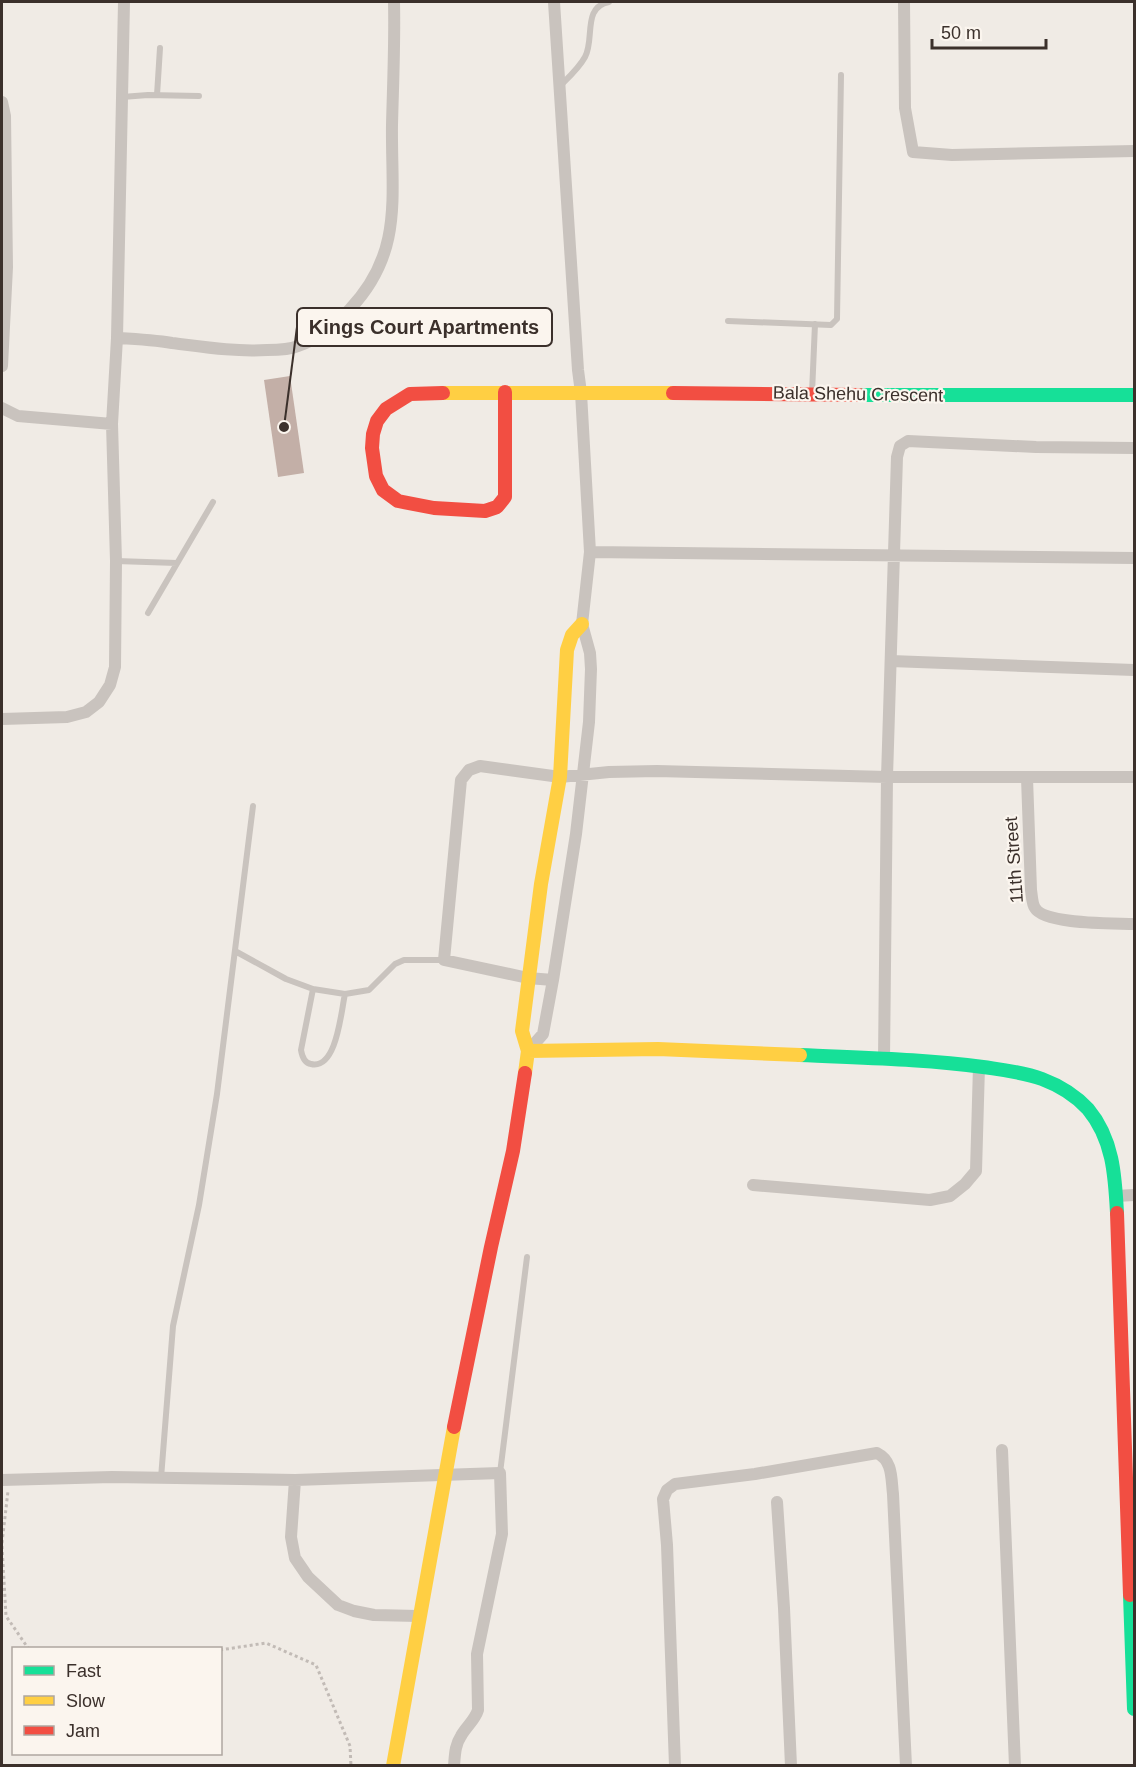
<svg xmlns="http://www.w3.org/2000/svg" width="1136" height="1767" viewBox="0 0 1136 1767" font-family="Helvetica,sans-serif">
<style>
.building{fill:#c3afa7}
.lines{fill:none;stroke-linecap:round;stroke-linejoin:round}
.path{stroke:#c2bbb6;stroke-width:3;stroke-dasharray:3 3;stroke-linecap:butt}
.lane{stroke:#c9c3be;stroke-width:6}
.street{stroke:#c9c3be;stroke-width:12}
.fast{stroke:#16e098;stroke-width:14}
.slow{stroke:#ffcf43;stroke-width:14}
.jam{stroke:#f24e42;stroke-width:14}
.labels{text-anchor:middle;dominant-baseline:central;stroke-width:4.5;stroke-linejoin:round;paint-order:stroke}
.street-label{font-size:18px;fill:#3b302b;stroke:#fbf5ee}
.leader{fill:none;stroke:#3b302b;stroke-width:2}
.callout-dot{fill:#3b302b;stroke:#fbf5ee;stroke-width:2}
.callout{fill:#fbf5ee;stroke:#3b302b;stroke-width:2}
.callout-label{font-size:20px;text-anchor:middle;font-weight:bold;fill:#3b302b}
</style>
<rect width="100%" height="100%" fill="#f0ebe5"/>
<!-- building -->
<path class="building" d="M290,376l14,97 -26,4 -14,-97z"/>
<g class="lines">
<!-- path -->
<path class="path" d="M2,1543l6,-52
M2,1546l4,70 22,32
M220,1650l46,-7 50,22 34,81 1,20"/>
<!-- lane -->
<path class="lane" d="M560,86c9,-9 19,-18 25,-29 10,-18 -3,-50 24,-55
M157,95l3,-47
M122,97l26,-2 51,1
M728,321l103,4 6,-6 4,-244
M812,393l3,-69
M116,561l61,2
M148,613l65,-111
M235,951l51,28 27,10 32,5 24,-4 26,-26 9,-4h40
M313,989l-12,61c1,6 3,13 10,14 26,6 30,-53 34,-70
M500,1473l27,-216
M161,1478l12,-152 26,-121 18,-111 36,-288"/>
<!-- street -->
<path class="street" d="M904,2l1,106 8,44 39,3 182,-4
M2,102l3,14 2,151 -5,99
M117,338c18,1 37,2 55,5 32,4 62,9 95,7 10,0 22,0 31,-4 20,-6 38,-22 52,-37 54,-57 41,-113 42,-184 1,-41 3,-83 2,-123
M2,408l16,8 94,8
M590,552l544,6
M891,661l243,9
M2,719l65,-2 19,-5 13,-10 11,-17 5,-18 1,-106 -4,-137 5,-86 7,-336
M1027,778l4,112c1,6 1,14 4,18 10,17 80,15 99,16
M553,980l-25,-2 -84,-18 17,-180 8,-10 11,-4 80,11 49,-5 48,-1 230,6h247
M528,1051l15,-17 10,-54 23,-146 13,-112 2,-53 -1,-16 -8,-29 8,-72 -9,-159 -3,-23 -24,-368
M884,1059l3,-282 10,-320 3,-11 8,-5 128,6 98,1
M753,1185l177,15 20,-4 15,-12 11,-13 3,-105
M1116,1196l18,-1
M1002,1450l13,316
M2,1480l110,-3 183,3 205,-7 2,61 -25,120 1,56c-3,10 -12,17 -17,26 -6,9 -6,18 -7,30
M295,1480l-4,57 4,21 13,19 30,28 16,6 20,4 44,1
M777,1502l7,106 7,158
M675,1766l-8,-221 -4,-46 4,-9 8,-6 80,-10 122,-21c16,8 14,25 16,41l13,272"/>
<!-- fast -->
<path class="fast" d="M860,395h274
M800,1055c61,3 123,4 183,12 20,3 40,5 59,12 16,6 34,17 46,30 25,30 27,66 29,104
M1130,1595l4,114"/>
<!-- slow -->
<path class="slow" d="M443,393h230
M528,1051l130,-2 142,6
M525,1073l3,-22 -6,-20 19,-147 19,-107 7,-127 5,-15 10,-11
M393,1766l61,-339"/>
<!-- jam -->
<path class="jam" d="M443,393l-33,1 -24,15 -9,12 -4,13 -1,14 4,28 7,14 15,11 36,7 51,3 12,-4 8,-10v-105
M673,393l187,2
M1117,1213l13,382
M454,1427l37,-180 22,-96 12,-78"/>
</g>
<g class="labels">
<!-- street labels -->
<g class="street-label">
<text transform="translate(858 394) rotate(1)">Bala Shehu Crescent</text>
<text transform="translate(1014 860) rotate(-94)">11th Street</text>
</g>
</g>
<!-- callouts -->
<path class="leader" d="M284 427L297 327"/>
<circle class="callout-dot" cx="284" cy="427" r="6"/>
<rect class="callout" x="297" y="308" width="255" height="38" rx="6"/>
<g class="callout-label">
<text x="424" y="334">Kings Court Apartments</text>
</g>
<!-- border -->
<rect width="1136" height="1767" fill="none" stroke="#3b302b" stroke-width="6"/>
<!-- legend -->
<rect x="12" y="1647" width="210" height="108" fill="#fbf5ee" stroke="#aea6a0" stroke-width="1.5"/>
<rect x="24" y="1666" width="30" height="9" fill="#16e098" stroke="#aea6a0" stroke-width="1.5"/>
<text x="66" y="1677" font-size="18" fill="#3b302b">Fast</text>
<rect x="24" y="1696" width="30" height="9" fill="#ffcf43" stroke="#aea6a0" stroke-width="1.5"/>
<text x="66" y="1707" font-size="18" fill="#3b302b">Slow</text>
<rect x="24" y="1726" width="30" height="9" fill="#f24e42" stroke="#aea6a0" stroke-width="1.5"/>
<text x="66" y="1737" font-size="18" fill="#3b302b">Jam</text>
<!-- scale -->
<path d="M932 39v9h114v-9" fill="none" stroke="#3b302b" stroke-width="3"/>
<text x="941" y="39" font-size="18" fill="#3b302b" stroke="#fbf5ee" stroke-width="4.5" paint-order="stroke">50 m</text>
</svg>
